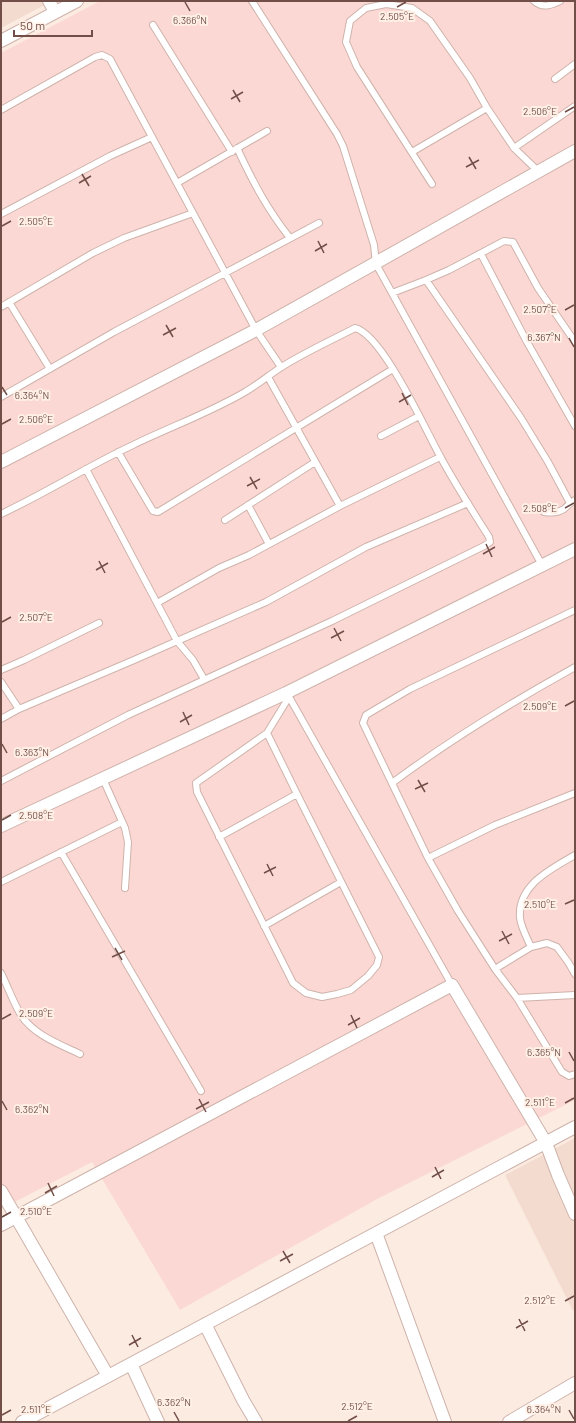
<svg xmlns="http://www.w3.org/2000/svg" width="576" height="1423" viewBox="0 0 576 1423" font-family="Barlow,sans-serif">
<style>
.residential{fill:#f3dbcf}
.commercial{fill:#fcd8d4}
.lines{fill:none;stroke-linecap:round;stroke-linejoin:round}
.lane-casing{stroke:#ceb3ab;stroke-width:8}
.street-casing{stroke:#ceb3ab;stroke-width:14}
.lane{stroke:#fff;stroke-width:6}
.street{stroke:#fff;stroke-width:12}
.ticks{fill:none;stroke:#724e48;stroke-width:1.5}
.ticks-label{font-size:10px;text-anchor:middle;fill:#724e48;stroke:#fff0e6;stroke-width:4;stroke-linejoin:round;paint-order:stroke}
</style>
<rect width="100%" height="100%" fill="#fcebe1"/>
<!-- residential -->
<path class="residential" d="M1,1h51l-51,27z
M575,1138v171l-2,2 -68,-136z"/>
<!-- commercial -->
<path class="commercial" d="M100,1h475v1099l-196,98 -199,112 -88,-148 -91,47v-1156z"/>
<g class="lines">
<!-- lane casing -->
<g class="lane-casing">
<path id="lane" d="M252,1l85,133 6,12 31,99 2,19 166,301
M534,1c8,8 18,4 26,0
M153,25l79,127
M555,79l20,-15
M1,110l94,-53 7,-2 8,4 146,271 25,37
M237,148c16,34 30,61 53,90
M514,148l61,-42
M412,152l75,-44
M177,183l90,-52
M432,184l-75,-117 -11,-25 4,-21 16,-13 20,-4 26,4 18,13 40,57 17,30 27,40 25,24
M1,214l109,-58 42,-19
M481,254l46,88 48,84
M426,280l95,138 27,44 22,41
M392,293l34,-13 23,-10 55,-29 9,1 25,46 37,54
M9,302l41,67
M1,307l92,-54 31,-15 69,-25
M1,397l113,-65 205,-109
M381,436l38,-20
M118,452l35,59 5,1 235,-143
M86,469l91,172 16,19 11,19
M248,505l21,39
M340,506l100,-49
M544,512c6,1 14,1 20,-3 4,-4 6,-6 11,-9
M1,514c45,-21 87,-48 132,-69 37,-18 76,-32 112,-53 12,-7 23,-16 35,-24 23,-15 50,-27 75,-40 28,7 70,101 85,128 15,28 32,54 49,81l1,5 -6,4 -152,75 -204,94 -127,66
M225,520l90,-58
M157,603l62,-35 30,-13 91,-49 -72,-129
M575,610l-165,79 -44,26 -3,8 65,135 30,53 37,58 22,29 45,74 7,4 6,-2
M1,670l23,-10 75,-37
M1,682l18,27
M288,695l164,290
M1,719l18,-10 115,-49 132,-58 100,-55 102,-44
M267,733l30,61 82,163 -2,8 -9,11 -17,14 -14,4 -15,3 -16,-4 -13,-10 -96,-191 -1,-9 71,-50 22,-36
M103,779l22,49 3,14 -3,46
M392,783c58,-43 120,-81 183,-116
M219,837l78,-43
M61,852l140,239
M428,858l67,-33 80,-32
M1,882l121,-60
M264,926l77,-44
M531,947c-4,-9 -10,-20 -11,-29 -3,-33 31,-49 55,-63
M495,969l36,-22 16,-4 10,4 11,15 7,12
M1,973c7,14 12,29 20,42 13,20 38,29 59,39
M517,998l58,-3"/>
</g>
<!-- street casing -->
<g class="street-casing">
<path id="street" d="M49,1l6,11
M1,41l76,-40
M1,462l255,-132 319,-179
M1,826l285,-133 289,-144
M1,1191l107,185
M1,1225l451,-240 94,158 12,32 17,39
M376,1233l69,189
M205,1324l38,76 13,22
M131,1364l27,58
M22,1422l553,-295
M509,1422l66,-39"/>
</g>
<!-- lane -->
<use href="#lane" class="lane"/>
<!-- street -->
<use href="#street" class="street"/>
</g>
<!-- ticks -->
<path class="ticks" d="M185,2l5,9M397,7l9,-5M233,90l7,12M231,99l12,-7M565,112l9,-5M469,157l7,12M466,167l13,-7M82,174l7,12M79,183l12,-7M2,226l9,-5M318,241l6,12M315,251l12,-7M565,310l9,-5M166,325l7,12M163,335l13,-7M569,338l5,9M2,387l5,8M402,393l6,12M399,402l12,-7M2,424l9,-5M250,477l7,12M247,486l13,-7M565,508l9,-5M486,544l6,13M483,554l12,-7M99,561l6,12M96,570l12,-7M2,622l9,-5M334,628l7,13M331,638l13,-7M565,706l9,-5M183,712l6,13M180,722l12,-7M2,744l5,9M418,780l7,12M415,789l13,-6M2,820l9,-5M267,864l6,12M264,873l12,-6M565,904l9,-4M502,931l7,13M499,941l13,-7M115,948l7,12M112,957l13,-6M351,1015l6,13M2,1019l9,-5M348,1025l12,-7M569,1052l5,9M199,1099l7,13M2,1101l5,9M565,1103l9,-5M196,1109l13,-7M435,1167l6,12M432,1177l12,-7M48,1183l6,13M45,1193l12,-7M2,1217l9,-5M283,1251l7,12M280,1261l13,-7M565,1301l9,-5M519,1319l6,12M516,1328l12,-7M132,1335l6,12M129,1345l12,-7M569,1410l5,9M174,1412l5,9M2,1415l9,-5M348,1421l9,-5"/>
<g class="ticks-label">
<text x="397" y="20">2.505°E</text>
<text x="190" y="24">6.366°N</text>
<text x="540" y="115">2.506°E</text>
<text x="36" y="225">2.505°E</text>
<text x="540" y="313">2.507°E</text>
<text x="544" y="341">6.367°N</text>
<text x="32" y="399">6.364°N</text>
<text x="36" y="423">2.506°E</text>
<text x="540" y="512">2.508°E</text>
<text x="36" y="621">2.507°E</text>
<text x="540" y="710">2.509°E</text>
<text x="32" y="756">6.363°N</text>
<text x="36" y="819">2.508°E</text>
<text x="540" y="908">2.510°E</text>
<text x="36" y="1017">2.509°E</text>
<text x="544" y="1056">6.365°N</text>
<text x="540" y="1106">2.511°E</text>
<text x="32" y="1113">6.362°N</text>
<text x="36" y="1215">2.510°E</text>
<text x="540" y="1304">2.512°E</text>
<text x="174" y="1406">6.362°N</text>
<text x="357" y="1410">2.512°E</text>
<text x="544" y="1413">6.364°N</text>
<text x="36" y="1413">2.511°E</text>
</g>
<!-- border -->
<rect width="576" height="1423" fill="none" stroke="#724e48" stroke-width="4"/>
<!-- scale -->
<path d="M14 30v6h78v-6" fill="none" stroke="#724e48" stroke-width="2"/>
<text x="20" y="30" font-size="12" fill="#724e48" stroke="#fff0e6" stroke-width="3" paint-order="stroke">50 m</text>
</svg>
